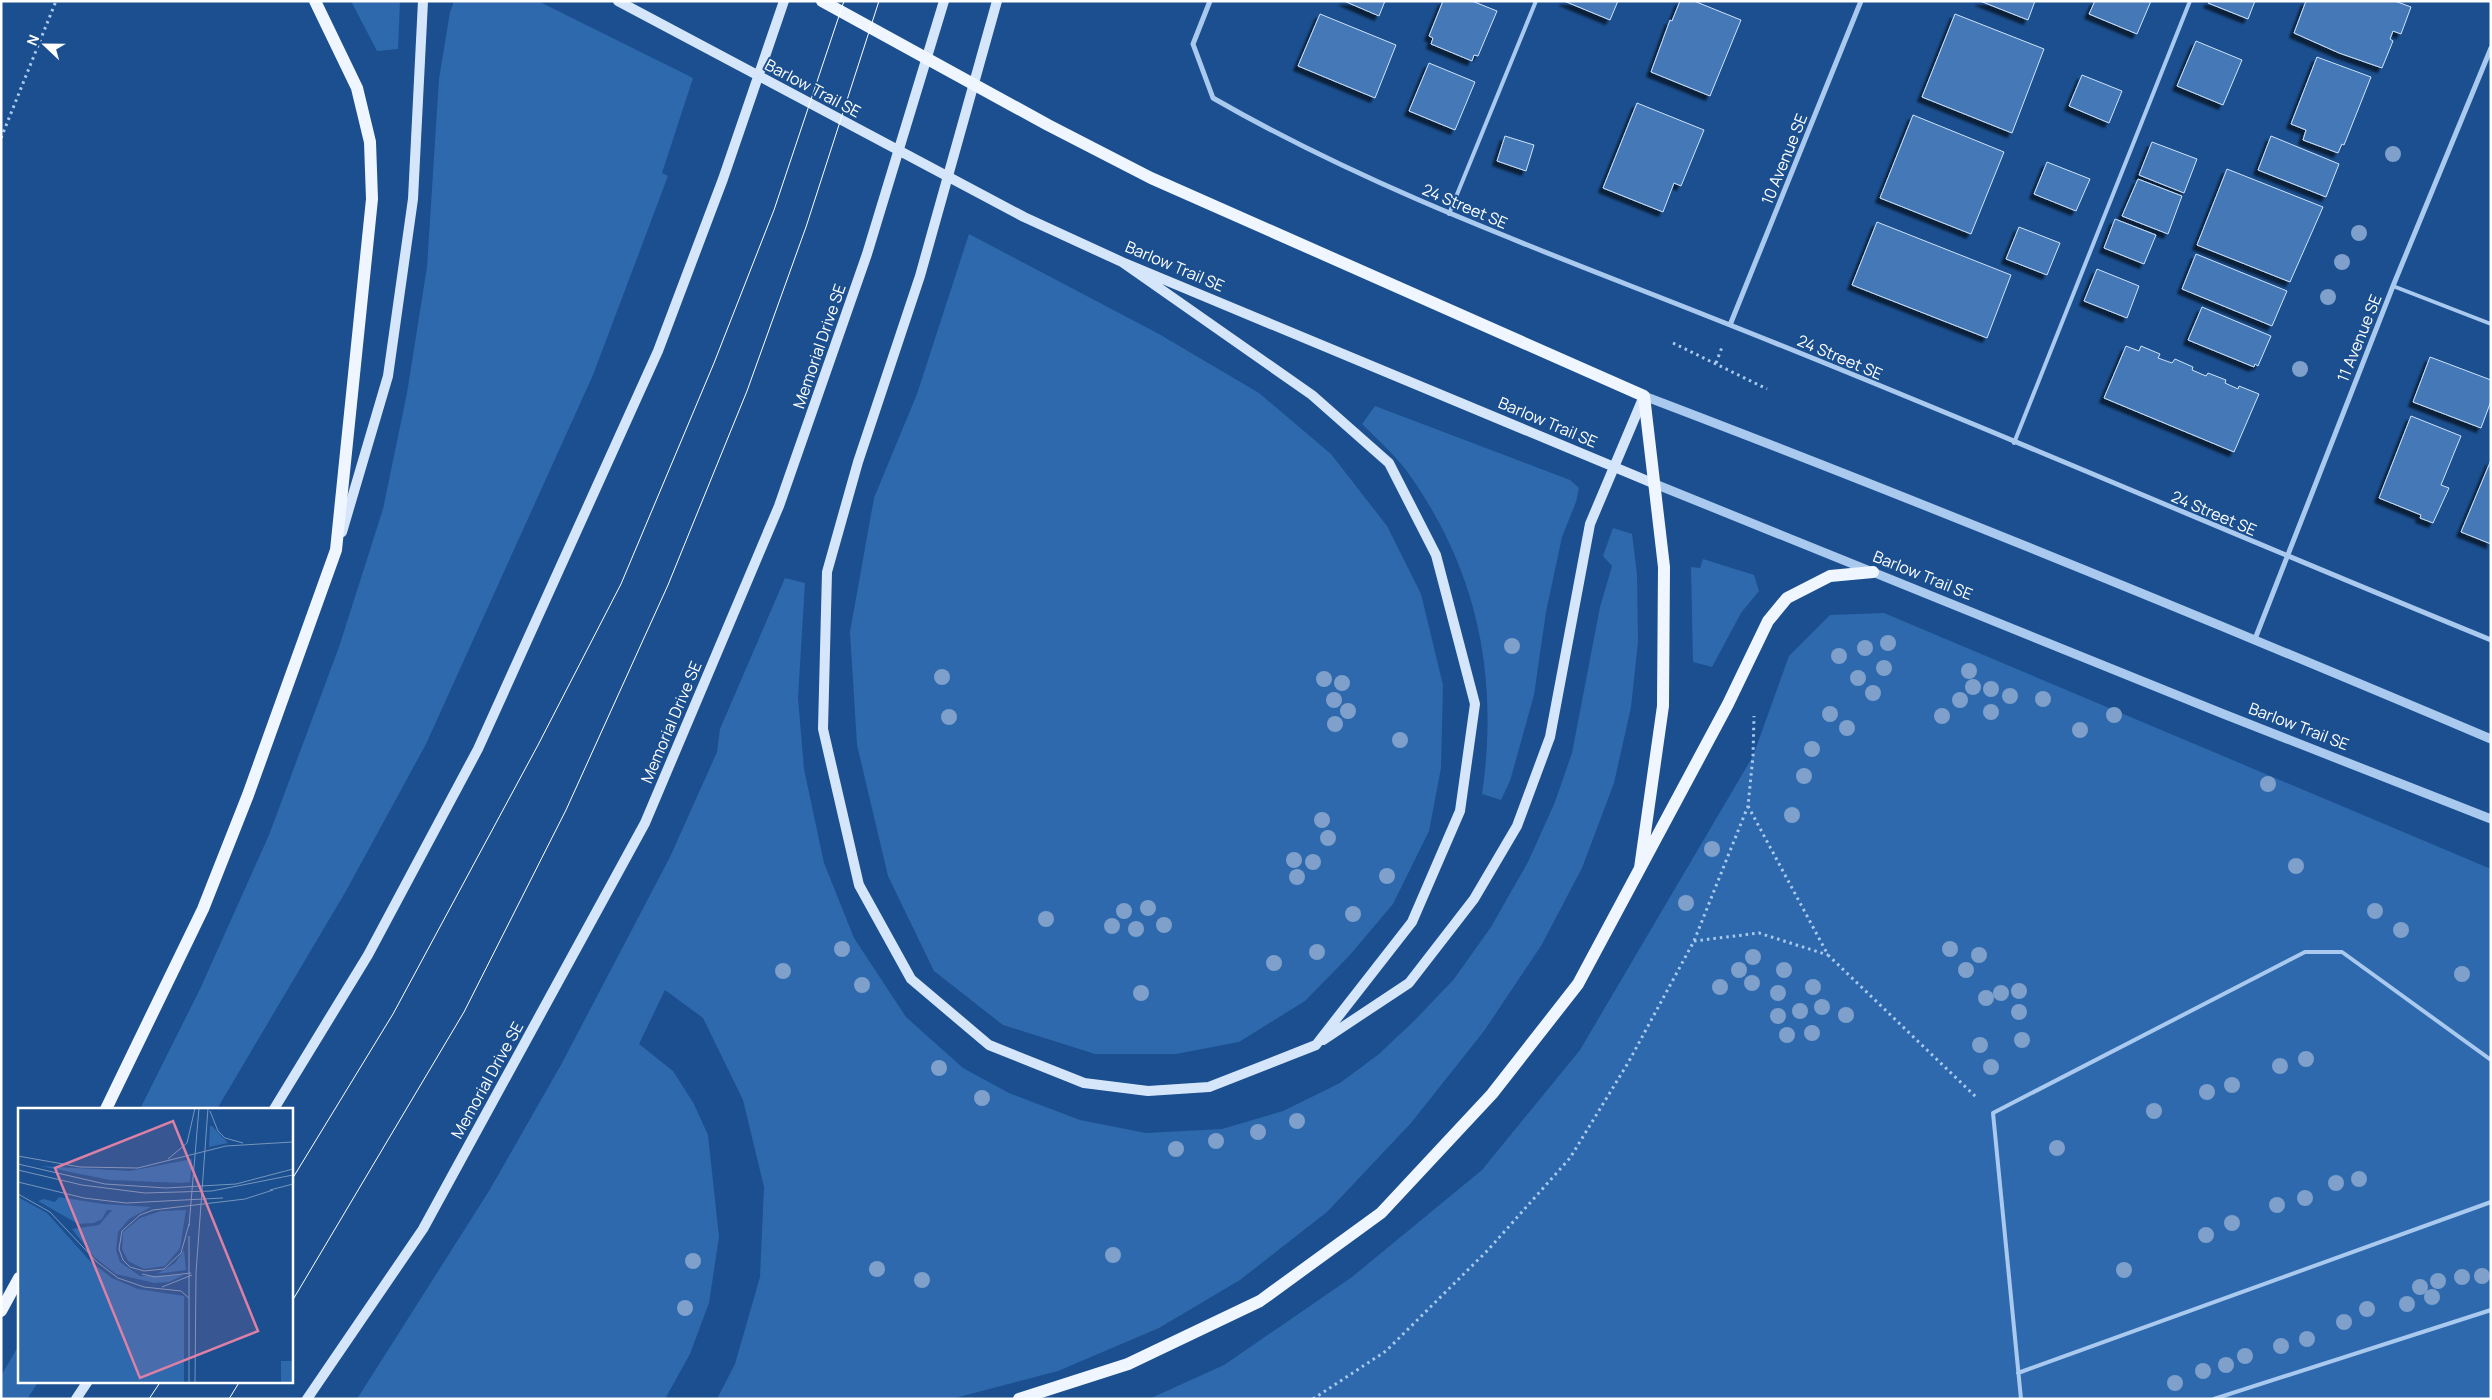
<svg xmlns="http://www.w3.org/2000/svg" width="2492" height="1400" viewBox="0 0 2492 1400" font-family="Manrope,sans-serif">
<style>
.green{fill:#2e69ad}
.building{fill:#4478b7;stroke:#cfe3fa;filter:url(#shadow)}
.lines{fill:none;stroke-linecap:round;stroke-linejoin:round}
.path{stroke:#a9c9ee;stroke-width:3;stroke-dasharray:2.5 4;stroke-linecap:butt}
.service{stroke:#a9c9ee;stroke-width:4}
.minor{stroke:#a9c9ee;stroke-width:5}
.tertiary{stroke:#a9c9ee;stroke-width:9}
.secondary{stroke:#d6e6fa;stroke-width:10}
.primary{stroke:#f0f6ff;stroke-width:12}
.tram{stroke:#fff;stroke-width:1}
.tree{fill:#7ea0ca}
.labels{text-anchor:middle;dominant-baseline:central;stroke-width:4;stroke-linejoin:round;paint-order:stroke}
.street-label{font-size:16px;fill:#fff;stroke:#1b4f8f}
.inset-road{fill:none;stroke:#7695bc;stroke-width:1}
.view{fill:#dd80a5;fill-opacity:0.15;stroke:#dd80a5;stroke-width:2.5}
.inset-edge{fill:none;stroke:#fff;stroke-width:2.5}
</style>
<defs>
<filter id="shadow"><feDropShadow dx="-4.5" dy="4.5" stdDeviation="1" flood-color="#0009"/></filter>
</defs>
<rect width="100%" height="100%" fill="#1b4f8f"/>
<!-- green -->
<path class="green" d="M351,1h49l-2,48 -21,2z
M454,1h84l155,77 -31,95 6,3 -75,199 -167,369 -80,147 -129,218h-77l61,-122 68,-152 70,-188 44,-138 24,-116 20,-126 12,-188 11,-67z
M969,234l190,100 100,59 72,61 56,72 34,68 22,91 -2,83 -12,63 -36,73 -44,52 -44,45 -66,41 -63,12h-81l-92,-29 -69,-54 -46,-95 -31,-131 -7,-113 24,-134 43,-104z
M1375,406l195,74 9,8 -3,14 -14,35 -16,75 -12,83 -24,86 -9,19 -19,-6c17,-118 -4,-222 -73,-320 -13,-18 -31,-34 -47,-50z
M1613,528l19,6 5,40 1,68 -7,65 -17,76 -32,85 -41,78 -57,85 -73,92 -84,89 -87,68 -81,48 -101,43 -107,28h-234l18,-35 25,-87 4,-90 -21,-87 -40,-82 -38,-28 -26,54 34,27 21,33 14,31 11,102 -10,66 -19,51 -25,45h-308l132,-208 73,-128 108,-206 47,-105 3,-23 65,-151 20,5 -7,115 6,71 20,94 30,75 52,79 57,51 46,25 71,27 66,13 76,-4 61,-18 57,-28 39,-29 37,-35 38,-40 37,-52 37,-65 27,-60 17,-49 28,-146 12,-41 -9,-10z
M1703,559l51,16 5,16 -18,22 -29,54 -19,-5 -2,-95 9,1z
M1884,613l607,256v530h-1342l75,-34 128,-88 130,-107 98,-120 173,-294 36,-100 41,-41z
M19,1345v36h20l-12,18h-26v-23z"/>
<!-- building -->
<path class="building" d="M1344,1h41l-6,15z
M1443,1h29l25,10 -19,45 -4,-1 -2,6 -41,-17 2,-6 -4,-2z
M1564,1h54l-8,19z
M1680,1h14l47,19 -31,76 -59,-24 19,-52 2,1z
M1980,1h55l-7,19z
M2095,1h56l-14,33 -48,-20z
M2209,1h46l-7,18 -40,-16z
M2306,1h89l16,6 -10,27 -8,-3 -3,8 3,2 -11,27 -43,-15 -45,-20z
M1320,14l76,31 -21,53 -77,-32z
M1955,14l89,35 -32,84 -90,-36z
M2196,41l46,19 -19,45 -46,-19z
M2317,57l54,20 -27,68 -2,-1 -4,9 -35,-13 3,-10 -15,-6z
M1429,63l46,19 -20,48 -46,-19z
M2082,75l40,16 -13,32 -40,-17z
M1637,103l67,27 -23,56 -7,-3 -11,29 -60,-24z
M1913,115l91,37 -33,82 -91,-36z
M1505,136l29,9 -8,26 -29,-10z
M2271,136l68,28 -13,33 -68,-27z
M2152,142l45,17 -13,34 -45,-18z
M2047,162l43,17 -14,32 -42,-17z
M2227,169l96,38 -33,75 -93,-37z
M2138,179l44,17 -14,38 -46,-18z
M2115,219l41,16 -12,29 -40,-16z
M1877,222l134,53 -24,63 -135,-53z
M2019,227l41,16 -13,32 -41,-16z
M2196,254l91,37 -15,35 -90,-37z
M2097,269l42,17 -12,32 -43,-17z
M2202,307l69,29 -13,30 -3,-2 -1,3 -66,-27z
M2126,346l13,5 2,-5 19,8 -2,4 14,5 3,-4 18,8 -1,3 14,6 2,-3 18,7 -1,3 13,6 1,-3 20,8 -25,58 -130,-54z
M2430,357l61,23v21l-10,27 -68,-26z
M2411,416l50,20 -20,49 8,3 -16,35 -13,-5 1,-3 -42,-17z
M2491,460v84l-30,-12z"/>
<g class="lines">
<!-- path -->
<path class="path" d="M1,138l55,-137
M1673,343l94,46
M1716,363l6,-16
M1748,806l80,149 148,142
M1694,941l65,-8 69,22
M1313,1399l73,-48 102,-101 82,-92 58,-95 66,-122 54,-135 5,-50 1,-40"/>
<!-- service -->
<path class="service" d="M1449,214l87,-213
M2393,286l98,38
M2014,443l176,-442
M2018,1373l473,-171
M2021,1399l-28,-286 312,-161h37l149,108
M2214,1399l277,-89"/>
<!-- minor -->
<path class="minor" d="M1210,1l-17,43 20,54c163,94 342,157 517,227 255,101 506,211 761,315
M1730,325l131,-324
M2255,639l138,-353 98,-238"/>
<!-- tertiary -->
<path class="tertiary" d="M1644,396c284,108 566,224 847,343
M1655,484l566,229 270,106"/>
<!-- secondary -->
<path class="secondary" d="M618,1l406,216 98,45 533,222
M997,1l-77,275 -62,186 -31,110 -4,157 36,156 52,94 78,66 95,38 64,8 61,-4 107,-42 96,-123 48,-111 15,-107 -39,-149 -47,-92 -77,-68 -190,-133
M342,532l46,-156 25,-177 10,-198
M1323,1040l86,-57 65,-84 43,-73 33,-89 40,-213 54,-128
M274,1109l94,-154 110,-206 180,-398 65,-172 61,-178
M76,1399l12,-18
M307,1399l116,-170 222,-406 134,-317 88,-252 77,-253"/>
<!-- primary -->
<path class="primary" d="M822,1l226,124 103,53 493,218 20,171 -1,139 -23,162
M106,1109l97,-200 45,-114 88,-245 36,-351 -2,-57 -13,-54 -42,-87
M1,1311l18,-33
M1019,1399l109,-35 132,-63 121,-88 111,-119 86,-110 150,-280 40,-83 19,-23 43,-22 43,-4"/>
<!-- tram -->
<path class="tram" d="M291,1181l102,-167 145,-269 83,-161 93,-221 60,-153 70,-209
M291,1303l173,-291 102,-202 102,-225 79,-194 59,-164 73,-226
M149,1399l12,-18
M229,1399l11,-18"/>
</g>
<!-- trees -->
<g class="tree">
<circle cx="2393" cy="154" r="8"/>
<circle cx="2359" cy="233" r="8"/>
<circle cx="2342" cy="262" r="8"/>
<circle cx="2328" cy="297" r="8"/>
<circle cx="2300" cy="369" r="8"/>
<circle cx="1888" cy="643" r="8"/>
<circle cx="1512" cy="646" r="8"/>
<circle cx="1865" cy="648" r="8"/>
<circle cx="1839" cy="656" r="8"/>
<circle cx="1884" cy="668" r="8"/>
<circle cx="1969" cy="671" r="8"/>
<circle cx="942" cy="677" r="8"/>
<circle cx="1858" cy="678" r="8"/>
<circle cx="1324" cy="679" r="8"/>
<circle cx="1342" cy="683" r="8"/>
<circle cx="1973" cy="687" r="8"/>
<circle cx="1991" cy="689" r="8"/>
<circle cx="1873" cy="693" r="8"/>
<circle cx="2010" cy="696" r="8"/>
<circle cx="2043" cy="699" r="8"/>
<circle cx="1334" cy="700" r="8"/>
<circle cx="1960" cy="700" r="8"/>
<circle cx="1348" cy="711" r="8"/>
<circle cx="1991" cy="712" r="8"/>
<circle cx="1830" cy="714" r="8"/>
<circle cx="2114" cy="715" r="8"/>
<circle cx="1942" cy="716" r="8"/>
<circle cx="949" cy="717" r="8"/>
<circle cx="1335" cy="724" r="8"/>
<circle cx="1847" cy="728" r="8"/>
<circle cx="2080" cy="730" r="8"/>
<circle cx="1400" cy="740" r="8"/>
<circle cx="1812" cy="749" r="8"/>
<circle cx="1804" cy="776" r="8"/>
<circle cx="2268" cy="784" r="8"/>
<circle cx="1792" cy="815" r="8"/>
<circle cx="1322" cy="820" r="8"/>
<circle cx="1328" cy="838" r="8"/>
<circle cx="1712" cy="849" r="8"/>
<circle cx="1294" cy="860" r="8"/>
<circle cx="1313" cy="862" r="8"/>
<circle cx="2296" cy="866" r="8"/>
<circle cx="1387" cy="876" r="8"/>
<circle cx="1297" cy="877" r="8"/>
<circle cx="1686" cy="903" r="8"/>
<circle cx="1148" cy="908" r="8"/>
<circle cx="1124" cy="911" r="8"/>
<circle cx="2375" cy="911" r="8"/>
<circle cx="1353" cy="914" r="8"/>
<circle cx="1046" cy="919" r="8"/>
<circle cx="1164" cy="925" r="8"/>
<circle cx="1112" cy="926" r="8"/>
<circle cx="1136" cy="929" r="8"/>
<circle cx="2401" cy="930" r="8"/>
<circle cx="842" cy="949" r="8"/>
<circle cx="1950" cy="949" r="8"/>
<circle cx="1317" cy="952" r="8"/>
<circle cx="1979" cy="955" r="8"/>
<circle cx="1753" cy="957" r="8"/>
<circle cx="1274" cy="963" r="8"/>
<circle cx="1739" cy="970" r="8"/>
<circle cx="1784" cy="970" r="8"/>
<circle cx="1966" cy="970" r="8"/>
<circle cx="783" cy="971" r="8"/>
<circle cx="2462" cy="974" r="8"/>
<circle cx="1752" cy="983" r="8"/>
<circle cx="862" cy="985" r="8"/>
<circle cx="1720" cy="987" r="8"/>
<circle cx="1813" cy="987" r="8"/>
<circle cx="2019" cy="991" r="8"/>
<circle cx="1141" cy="993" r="8"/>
<circle cx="1778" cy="993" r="8"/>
<circle cx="2001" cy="993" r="8"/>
<circle cx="1986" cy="998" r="8"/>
<circle cx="1822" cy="1007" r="8"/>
<circle cx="1800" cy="1011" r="8"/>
<circle cx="2019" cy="1012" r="8"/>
<circle cx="1846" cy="1015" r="8"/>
<circle cx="1778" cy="1016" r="8"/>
<circle cx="1812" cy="1033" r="8"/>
<circle cx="1787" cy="1035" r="8"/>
<circle cx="2022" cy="1040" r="8"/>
<circle cx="1980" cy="1045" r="8"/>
<circle cx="2306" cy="1059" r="8"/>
<circle cx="2280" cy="1066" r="8"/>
<circle cx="1991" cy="1067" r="8"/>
<circle cx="939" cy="1068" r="8"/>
<circle cx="2232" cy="1085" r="8"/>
<circle cx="2207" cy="1092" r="8"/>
<circle cx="982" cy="1098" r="8"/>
<circle cx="2154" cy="1111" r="8"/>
<circle cx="1297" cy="1121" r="8"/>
<circle cx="1258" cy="1132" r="8"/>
<circle cx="1216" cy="1141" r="8"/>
<circle cx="2057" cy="1148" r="8"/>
<circle cx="1176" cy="1149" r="8"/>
<circle cx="2359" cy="1179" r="8"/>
<circle cx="2336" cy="1183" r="8"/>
<circle cx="2305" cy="1198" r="8"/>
<circle cx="2277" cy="1205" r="8"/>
<circle cx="2232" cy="1223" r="8"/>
<circle cx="2206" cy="1235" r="8"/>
<circle cx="1113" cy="1255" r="8"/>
<circle cx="693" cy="1261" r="8"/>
<circle cx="877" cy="1269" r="8"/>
<circle cx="2124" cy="1270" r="8"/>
<circle cx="2482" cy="1276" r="8"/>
<circle cx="2462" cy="1277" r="8"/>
<circle cx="922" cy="1280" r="8"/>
<circle cx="2438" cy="1281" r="8"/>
<circle cx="2420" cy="1287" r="8"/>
<circle cx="2432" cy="1297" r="8"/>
<circle cx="2407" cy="1304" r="8"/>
<circle cx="685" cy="1308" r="8"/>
<circle cx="2367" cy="1309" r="8"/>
<circle cx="2344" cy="1322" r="8"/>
<circle cx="2307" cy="1339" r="8"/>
<circle cx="2281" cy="1346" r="8"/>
<circle cx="2245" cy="1356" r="8"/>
<circle cx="2226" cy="1365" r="8"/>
<circle cx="2203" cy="1371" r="8"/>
<circle cx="2175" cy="1383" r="8"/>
</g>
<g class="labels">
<!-- street labels -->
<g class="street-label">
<text transform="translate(813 88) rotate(28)">Barlow Trail SE</text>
<text transform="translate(1784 159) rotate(-68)">10 Avenue SE</text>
<text transform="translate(1465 206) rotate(23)">24 Street SE</text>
<text transform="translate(1175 266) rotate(23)">Barlow Trail SE</text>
<text transform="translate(2359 338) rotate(-68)">11 Avenue SE</text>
<text transform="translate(819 346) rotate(-71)">Memorial Drive SE</text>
<text transform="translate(1840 357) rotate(23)">24 Street SE</text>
<text transform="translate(1548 422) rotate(23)">Barlow Trail SE</text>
<text transform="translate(2214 513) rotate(23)">24 Street SE</text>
<text transform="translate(1923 575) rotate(22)">Barlow Trail SE</text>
<text transform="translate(671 722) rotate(-67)">Memorial Drive SE</text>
<text transform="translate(2299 726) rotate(21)">Barlow Trail SE</text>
<text transform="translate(487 1080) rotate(-61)">Memorial Drive SE</text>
</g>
</g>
<!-- overview -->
<g transform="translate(18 1108)">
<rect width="275" height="275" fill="#1b4f8f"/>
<path d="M192,18h2l16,17 -19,4zM174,51l-2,23 -9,1 -71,-3 -70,-14 90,5zM0,89l29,16 43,48 22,17 26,11 46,7v87h-166zM41,89l44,7 48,3 -22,12 -11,13 -2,18 4,12 20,14 44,-1 -15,7 -15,1 -38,-9 -22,-17 -22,-28 27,-4 13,-15h-5l-5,9 -8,4 -16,1 -40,-23 6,-2 11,3zM168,102l-6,38 -15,18 -21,3 -16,-8 -6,-12 1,-17 17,-14 21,-7zM166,142l2,20 -29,4 18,-11zM263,253h12v22h-12z" fill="#2e69ad"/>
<path class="inset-road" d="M192,3l8,20 7,7 18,5M0,48l62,11 58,1 88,-22 67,-4M150,51l19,-16 8,-35M0,56l87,20 61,4 70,-4 57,-15M0,62l64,15 63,8 67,-2 81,-16M0,74l66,16 42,5 97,-5M252,82l23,-6M0,86l32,18 47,50 21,16 26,9 37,4 8,7M171,116l-8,29 -17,16 -20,2 -14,-4 -7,-7 -4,-11 3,-18 18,-16 13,-5 92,-11 28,-9M171,118l10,-118M178,165l12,-165M124,166l13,3 36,-4M171,169v106M171,169v-41M144,179l30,-12M177,275l1,-110"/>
<path class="view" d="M155,13l85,210 -118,47 -85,-210z"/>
<rect width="275" height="275" class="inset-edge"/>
</g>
<!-- border -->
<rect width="2492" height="1400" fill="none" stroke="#ffffff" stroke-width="5"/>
<!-- north arrow -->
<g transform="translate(45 45) rotate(292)" stroke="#1b4f8f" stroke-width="4" paint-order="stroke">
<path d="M0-4L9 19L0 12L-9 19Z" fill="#ffffff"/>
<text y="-8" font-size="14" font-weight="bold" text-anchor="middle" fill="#ffffff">N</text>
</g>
</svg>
